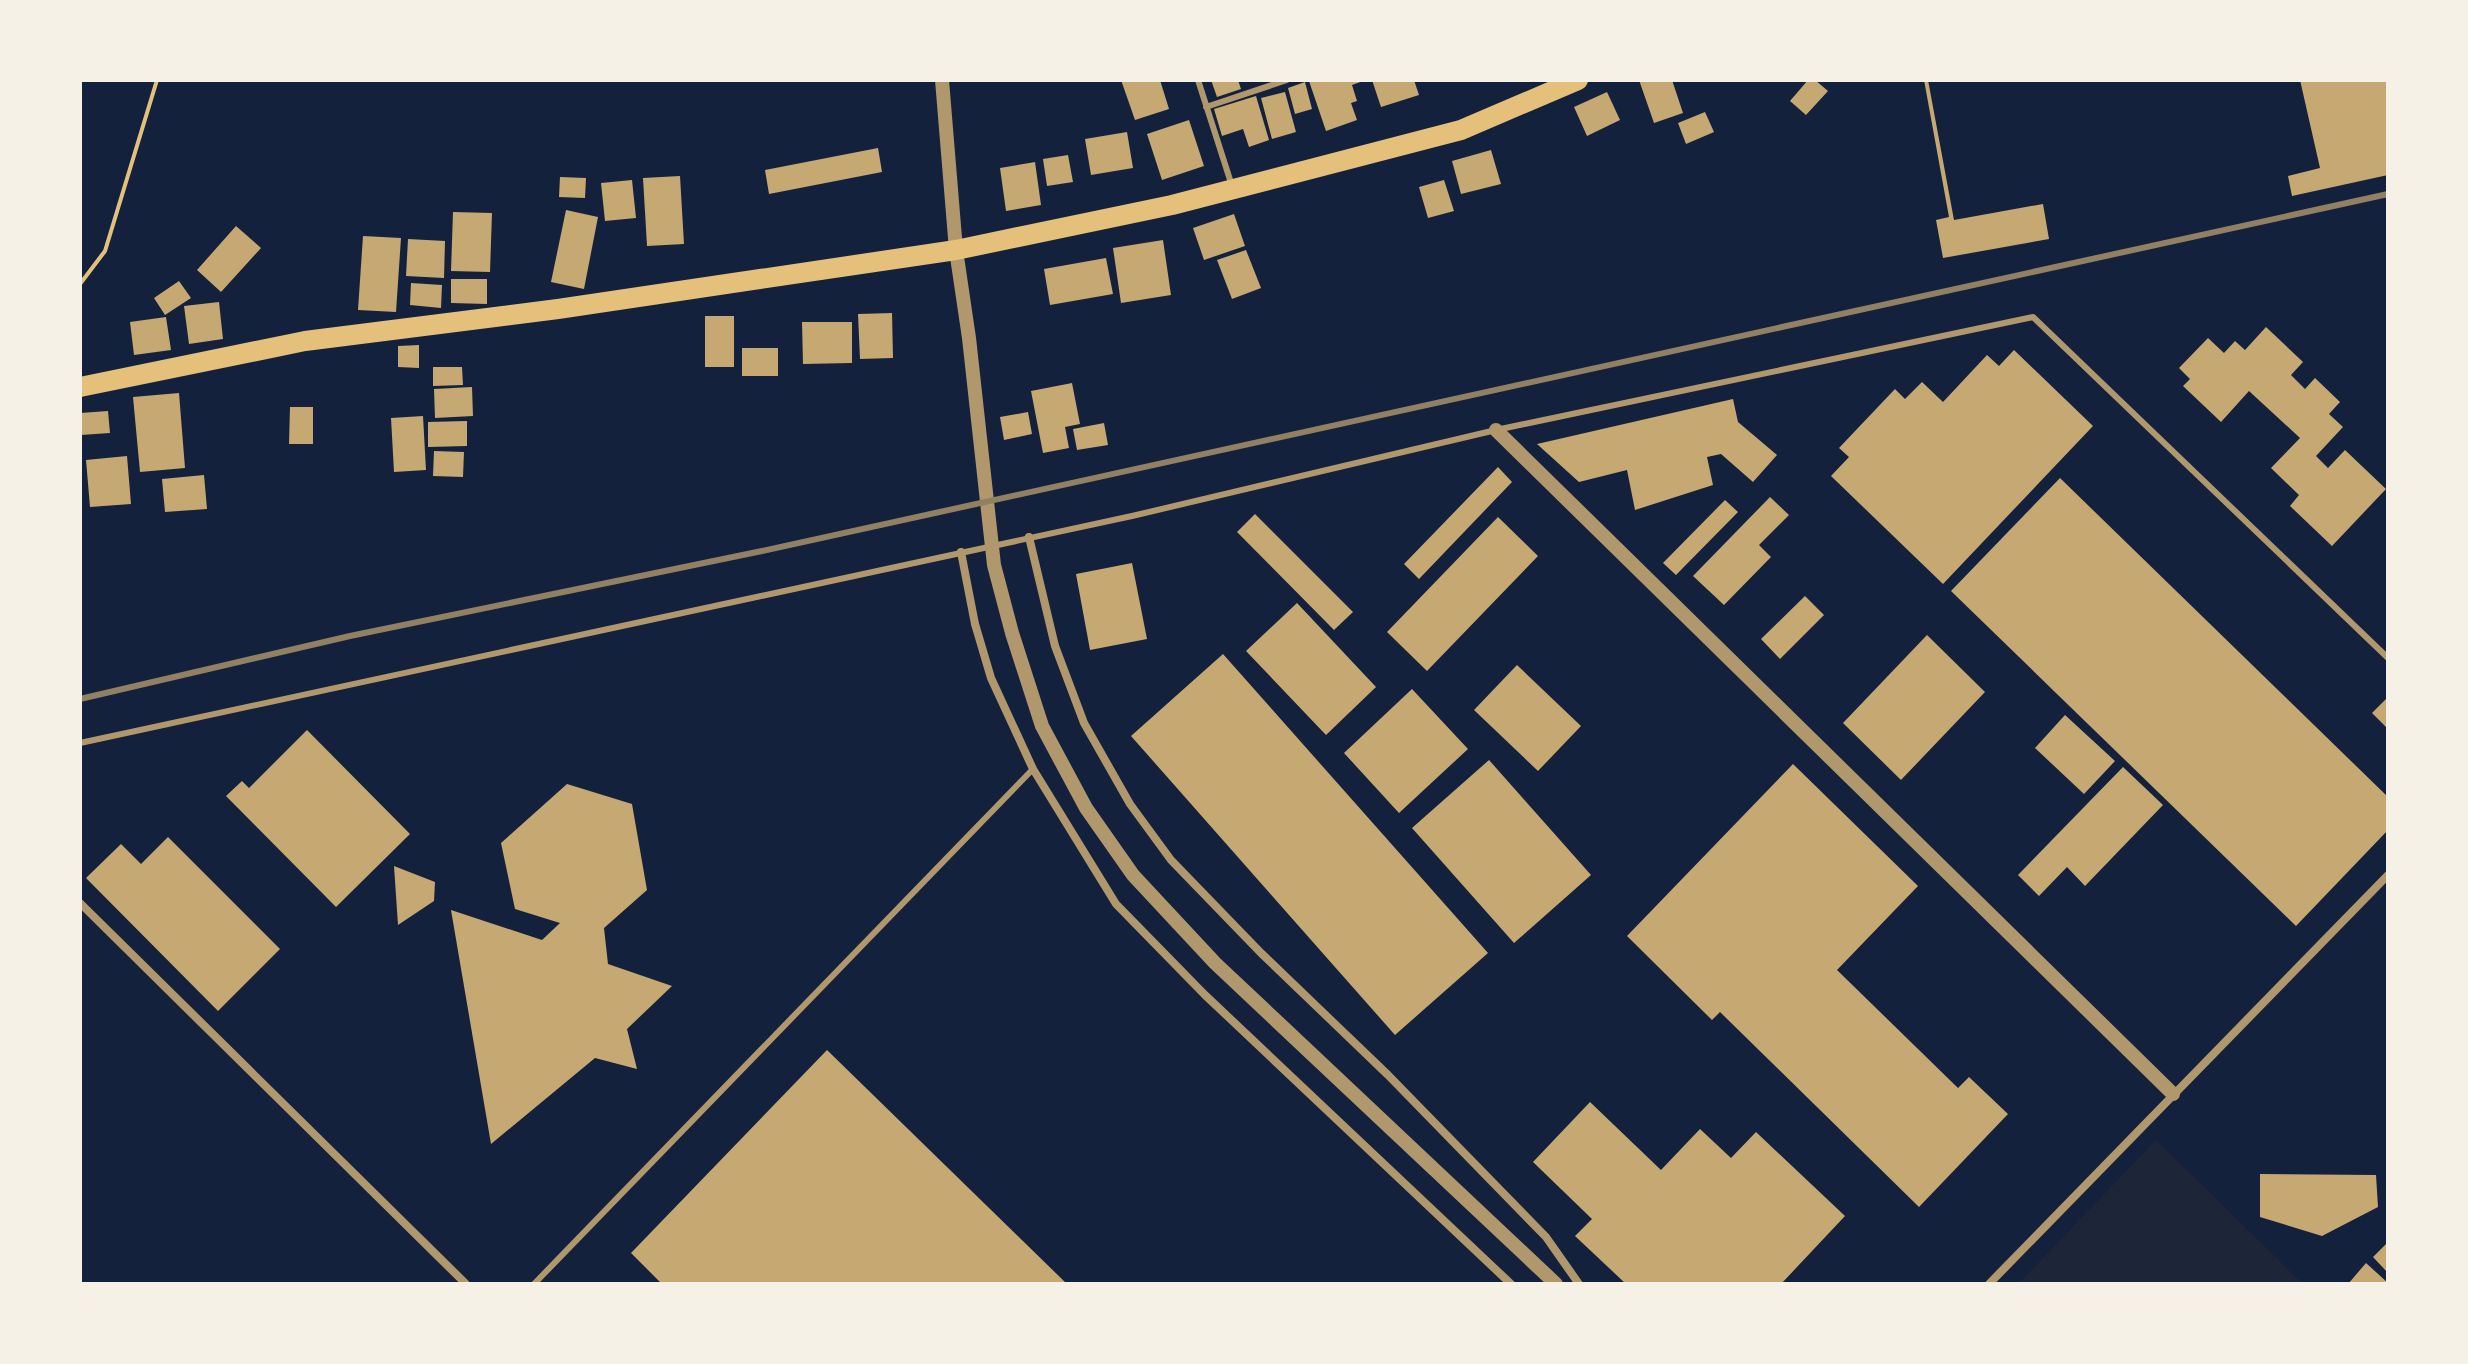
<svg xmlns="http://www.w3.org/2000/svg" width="2468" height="1364" viewBox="0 0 2468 1364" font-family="'DM Sans',sans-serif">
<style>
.green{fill:#1d2539}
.building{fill:#c6a872}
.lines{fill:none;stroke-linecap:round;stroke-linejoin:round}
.path{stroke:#e5c07b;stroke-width:4}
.service{stroke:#b1986c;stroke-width:6}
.minor{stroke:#b1986c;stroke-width:8}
.tertiary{stroke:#b1986c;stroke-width:14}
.primary{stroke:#e5c07b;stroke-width:20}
.rail{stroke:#918062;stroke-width:6}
</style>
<rect width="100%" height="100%" fill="#14213d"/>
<!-- green -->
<path class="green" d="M2156,1140l147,144h-285z"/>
<!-- building -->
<path class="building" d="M1121,80h39l9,29 -34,11z
M1211,80h27l3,9 -24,8z
M1313,80h53l-14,5 5,16 -6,2 6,17 -31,11 -17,-50z
M1372,80h42l5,15 -38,12z
M1639,80h33l11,33 -29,10z
M1808,80h7l13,11 -22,24 -16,-14z
M1924,80h4l26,140 89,-16 6,35 -106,19 -7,-38 13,-3z
M2300,80h88v95l-96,21 -4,-20 32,-8z
M1305,82l7,27 -17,5 -7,-26z
M1285,92l11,40 -24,7 -11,-41z
M1607,92l13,28 -33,16 -13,-29z
M1256,96l13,44 -20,7 -6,-18 -21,7 -8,-27z
M1705,112l9,20 -28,12 -8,-21z
M1189,120l15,46 -42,14 -15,-46z
M1127,132l6,36 -42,7 -6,-36z
M878,148l4,24 -113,22 -4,-24z
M1491,150l10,34 -40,10 -9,-33z
M1068,155l5,27 -26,4 -4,-27z
M1035,162l6,43 -35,6 -6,-43z
M680,176l4,68 -37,2 -4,-68z
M560,177l26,1 -1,20 -26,-1z
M632,180l4,38 -31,3 -4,-38z
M1444,180l10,31 -26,7 -9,-31z
M566,210l32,7 -14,72 -33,-7z
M453,212l39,1 -2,59 -39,-1z
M1234,214l11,32 -41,14 -11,-32z
M236,226l25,22 -40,44 -24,-22z
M363,236l38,2 -5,74 -38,-2z
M408,239l37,2 -1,37 -38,-2z
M1163,240l8,55 -50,8 -8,-55z
M1246,250l15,38 -29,11 -15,-39z
M1106,258l7,36 -63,11 -6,-36z
M451,279h36v25l-36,-1z
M179,281l12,17 -26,17 -11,-17z
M411,283l31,2 -1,23 -31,-3z
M219,302l4,37 -34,5 -5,-38z
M892,313l1,45 -33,1 -2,-45z
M705,316h29v51h-29z
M166,317l5,33 -37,5 -4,-33z
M802,322h50v41l-49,1z
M2266,327l37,35 -12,13 14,14 10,-11 25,24 -11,12 14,13 -27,29 12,12 17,-18 41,39 -54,57 -42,-40 9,-11 -28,-27 29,-30 -51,-47 -28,31 -38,-36 7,-7 -11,-11 29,-30 16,15 11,-12 10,9z
M419,345v23l-21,-1v-21z
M742,348h36v28h-36z
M2014,350l79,76 -150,158 -112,-108 18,-19 -10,-9 56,-59 10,10 17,-17 21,20 44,-47 12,11z
M433,367h29l1,18 -30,1z
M1072,383l8,41 -15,3 4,21 -26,5 -12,-62z
M472,387l1,29 -38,2 -1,-29z
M179,393l6,75 -45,4 -7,-75z
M1733,399l5,23 39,33 -24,27 -32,-28 -14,3 6,28 -78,25 -8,-40 -48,12 -42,-38z
M290,407h23v37h-24z
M108,411l2,22 -29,2 -1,-22z
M1028,412l4,22 -28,6 -4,-23z
M423,416l3,54 -32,2 -3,-54z
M467,421v25l-39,1v-25z
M1104,423l4,22 -31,5 -4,-21z
M434,451l30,1 -1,25 -30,-1z
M127,456l4,48 -41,3 -4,-47z
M1498,467l14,15 -93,97 -15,-15z
M204,475l3,34 -42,3 -3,-33z
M2060,478l328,319v33l-92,96 -345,-335z
M1770,497l19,18 -30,30 12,12 -47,48 -31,-29z
M1725,500l13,12 -62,63 -13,-12z
M1255,514l98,98 -19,18 -97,-98z
M1498,517l40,39 -111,115 -40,-39z
M1132,563l15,76 -57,11 -14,-76z
M1805,596l19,19 -44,44 -19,-20z
M1297,603l79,84 -50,48 -80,-84z
M1927,635l58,57 -84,88 -58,-57z
M1223,654l265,299 -93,82 -264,-299z
M1517,665l64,61 -43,45 -64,-61z
M1412,689l56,60 -69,64 -55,-60z
M2388,697v32l-16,-16z
M2065,715l50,46 -31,33 -49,-46z
M307,730l103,104 -74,73 -110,-111 16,-15 7,7z
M1489,760l102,115 -77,68 -102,-115z
M1793,764l125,122 -81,84 121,118 11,-11 39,37 -89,93 -199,-195 -8,8 -85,-84z
M2123,767l40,38 -78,81 -18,-19 -28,29 -21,-21z
M567,784l65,20 15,86 -43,38 4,36 64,22 -45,43 10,40 -42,-11 -104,86 -40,-234 91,30 18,-17 -45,-14 -14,-66z
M168,837l112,112 -62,62 -132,-133 35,-34 20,20z
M394,866l41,16 -1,19 -36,24z
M827,1050l240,234h-405l-31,-31z
M1590,1102l71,68 39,-41 31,29 25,-26 89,84 -64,68h-155l-51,-48 17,-17 -59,-57z
M2260,1174l116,1 2,32 -56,29 -62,-19z
M2388,1242v31l-15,-16z
M2366,1263l22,20v1h-40z"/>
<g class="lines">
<!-- path -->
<path class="path" d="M80,284l25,-33 52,-171"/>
<!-- service -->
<path class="service" d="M1198,80l34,106
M1206,107l81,-27
M80,743l1052,-227 364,-86 537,-113 355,341
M534,1284l499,-515"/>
<!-- minor -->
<path class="minor" d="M1029,537l26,109 29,77 46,81 41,56 90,93 127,122 158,162 33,47
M961,552l14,72 16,54 42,91 83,135 89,91 306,289
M80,903l386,381
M1989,1284l399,-409"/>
<!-- tertiary -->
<path class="tertiary" d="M942,80l14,170 13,88 25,227 18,68 30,93 44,82 47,67 82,88 341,321
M1496,430l677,664"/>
<!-- primary -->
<path class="primary" d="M80,387l225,-46 253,-32 398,-59 216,-45 289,-75 117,-50"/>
<!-- rail -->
<path class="rail" d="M80,699l270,-63 412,-85 1626,-357"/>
</g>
<!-- border -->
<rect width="2468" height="1364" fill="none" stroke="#f6f1e7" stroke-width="164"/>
</svg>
